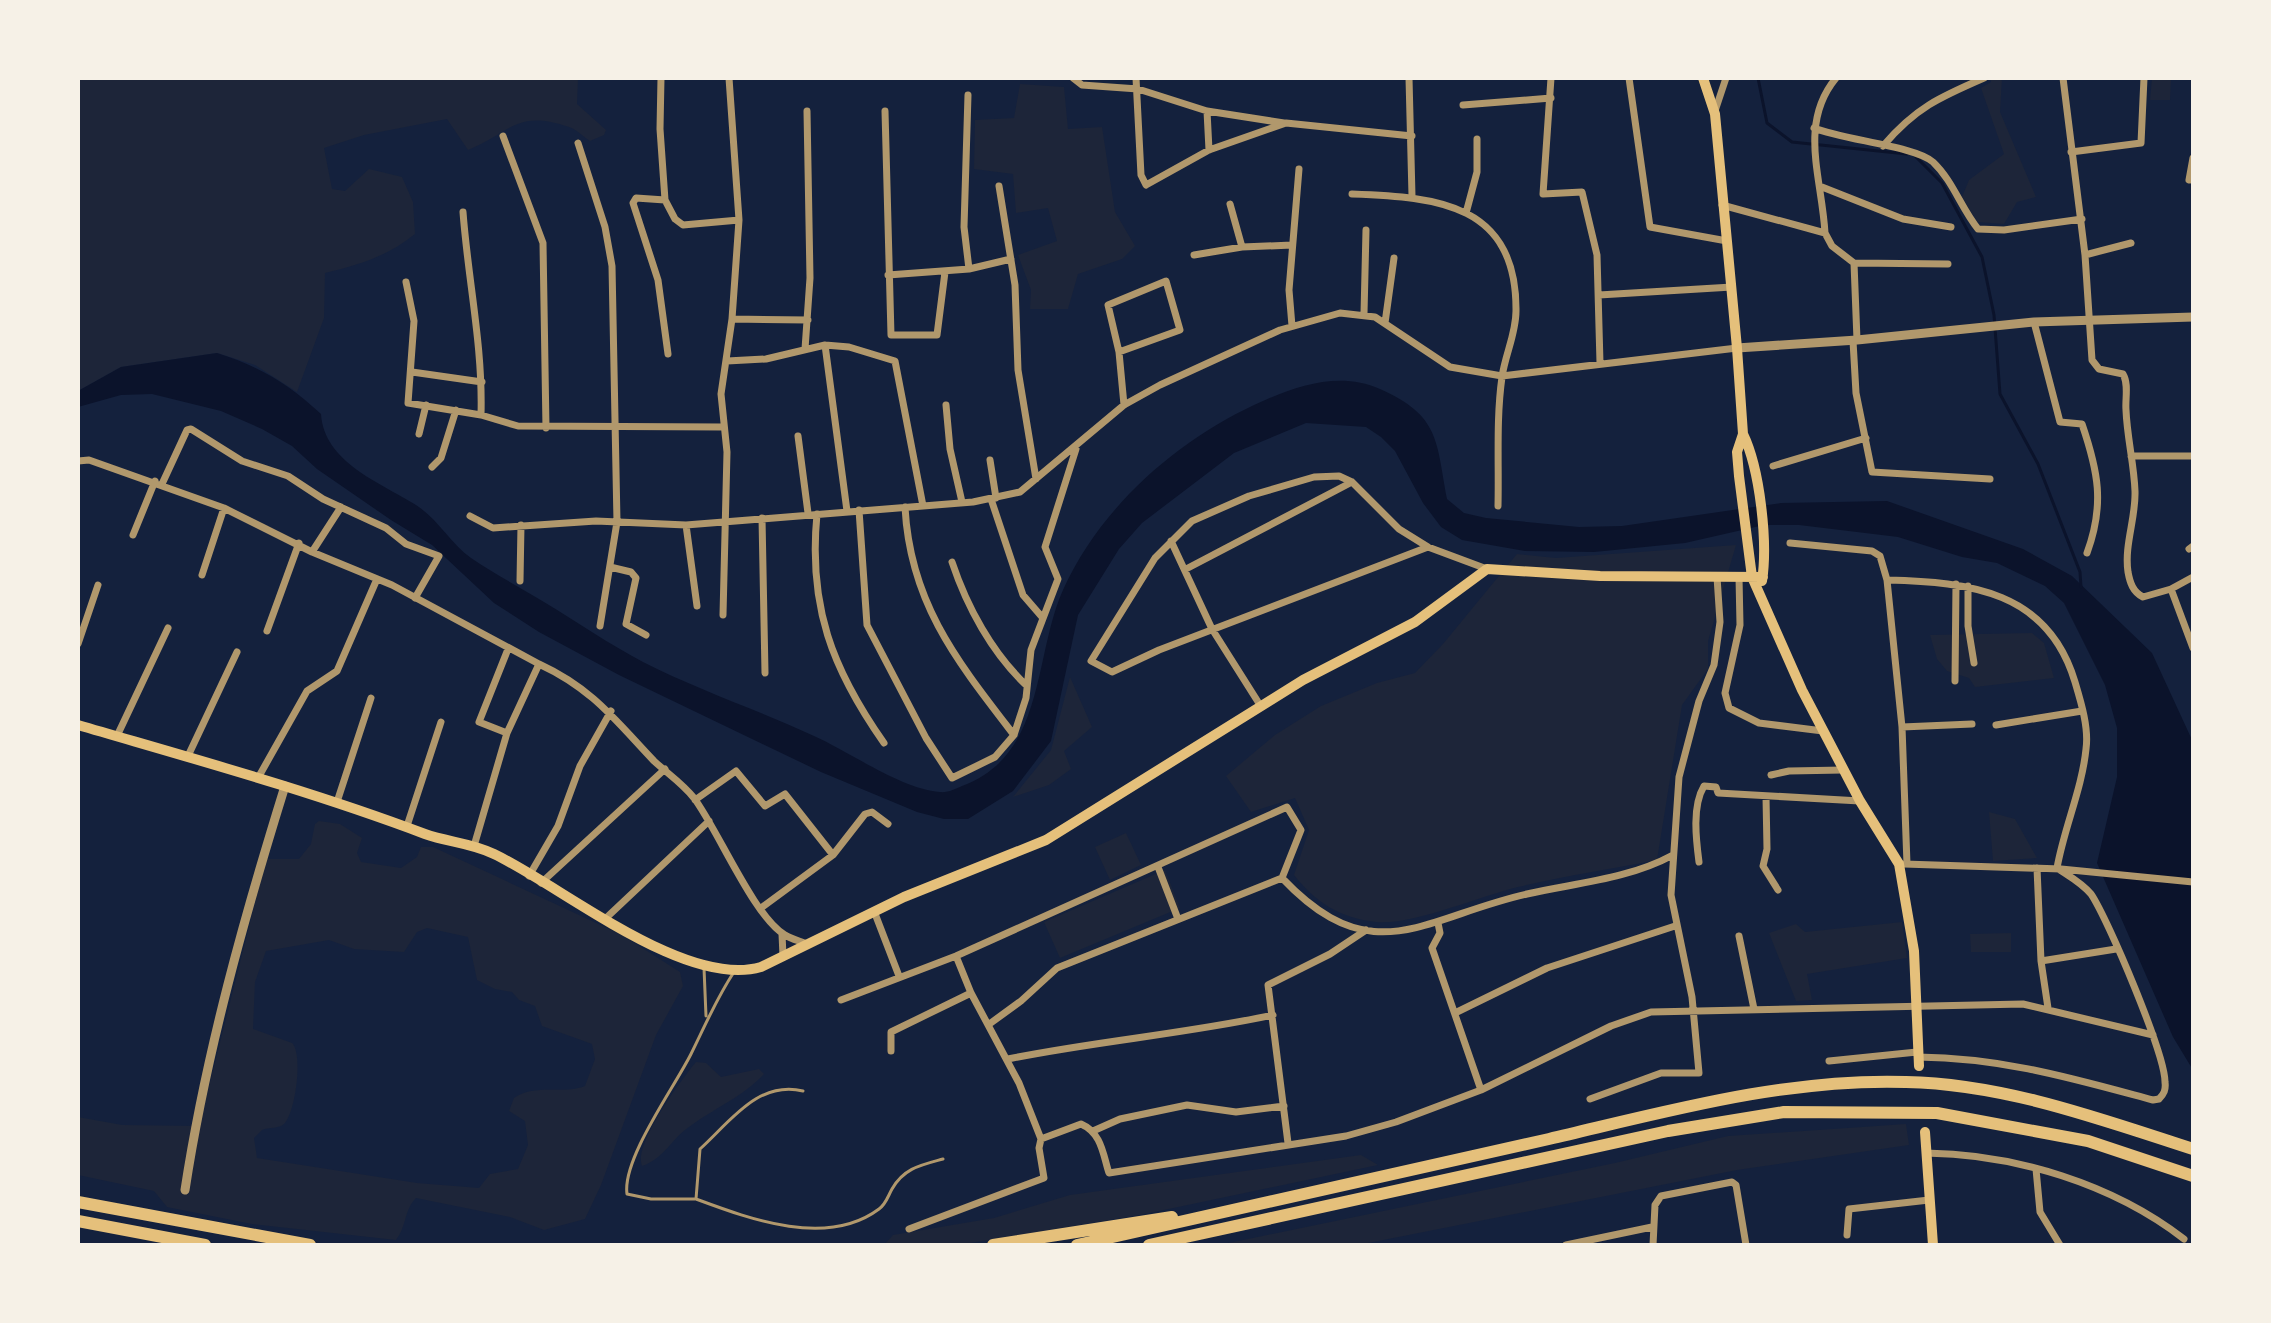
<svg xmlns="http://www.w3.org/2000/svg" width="2271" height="1323" viewBox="0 0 2271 1323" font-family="Raleway,sans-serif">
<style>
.green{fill:#1d2539;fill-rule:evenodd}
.water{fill:#0b132b}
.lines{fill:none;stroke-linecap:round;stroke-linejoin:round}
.stream{stroke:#0b132b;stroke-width:3}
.service{stroke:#b1986c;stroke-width:3}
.minor{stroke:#b1986c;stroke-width:7}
.tertiary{stroke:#b1986c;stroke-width:9}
.secondary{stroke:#e5c07b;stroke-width:10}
.motorway{stroke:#e5c07b;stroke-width:12}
</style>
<rect width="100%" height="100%" fill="#14213d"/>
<!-- green -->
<path class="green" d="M78,78h500l-1,26 29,26 -2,5 -14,6c-7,-4 -12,-11 -21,-14 -53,-18 -57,5 -101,23l-21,-31 -83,16 -40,13 8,41 13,2 24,-22 33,8 11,25 2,32c-27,22 -56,31 -90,39l-1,45 -27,74 -42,-27 -38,-12 -96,14 -43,24z
M1990,78h12l-2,34 36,85 -19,5 -13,22 -27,-2 -15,-25 7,-17 35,-26 -23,-66 10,-6z
M2152,78h19l-1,22h-20z
M1020,84l44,3 4,42 34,-2 13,85 20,34 -13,13 -44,15 -10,35h-38l1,-19 -13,-35 39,-14 -9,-33 -32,5 -3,-39 -39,-5 1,-49 39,-2z
M1736,545l-28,96v28l-26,36 -25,155c-46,9 -93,16 -139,27 -38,9 -107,39 -142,35 -36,-4 -61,-20 -82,-47l15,-45 -14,-32 -44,14 -25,-36 49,-41 46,-29 56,-23 38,-10 28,-29 74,-90 39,4z
M2032,633l12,10 10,35 -79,9 -6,-9 -22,-7 -10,-12 -7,-24z
M1070,677l22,50 -28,24 7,18 -22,16 -36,12 38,-47z
M1989,812l26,7 22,39 -44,3z
M319,821l21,3 22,14 -5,15 4,9 40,6 16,-11 4,-10h12l189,88 58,37 3,14 -27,49 -55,150 -16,34 -41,11 -34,-13 -94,-19c-12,12 -9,28 -20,42l-144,-16 -85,-17 -13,-16 -76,-16v-58l44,8 77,1 67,-267h33l12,-15 4,-20zM427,928l41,9 9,43 18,9 17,3 7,8 16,6 7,20 50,18 3,15 -10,27c-23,9 -49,-3 -71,12l-5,13 16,10 3,24 -10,24 -28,5 -11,14 -62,-5 -160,-25 -3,-20 8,-8c7,-3 18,-1 23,-7 11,-13 18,-70 7,-80l-39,-14 2,-47 11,-31 63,-11 25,9 50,3 13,-20z
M1126,833l15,32 -31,15 -15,-33z
M1165,870l15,38 -120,50 -16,-36z
M1902,922l5,36 -100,16 5,26 -16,1 -27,-68 27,-9 9,8z
M2011,933v19h-40l-1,-18z
M696,1062l10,1 15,14 38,-8 5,5c-20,22 -51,35 -75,53 -19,13 -24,31 -47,39 -9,-21 39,-86 54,-104z
M1906,1124l3,21 -172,25 -379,75h-139l396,-82 113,-27z
M1361,1155l17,10 -238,50 -182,30h-74l9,-10 101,-17 76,-23z"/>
<!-- water -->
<path class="water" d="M217,353c42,13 72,31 104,61 3,48 58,68 95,91 22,14 34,38 55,53 23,16 49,29 73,44 33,20 65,42 99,60 55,28 115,48 171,74 36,16 87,53 126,56 7,1 16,-3 22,-6 84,-31 71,-129 101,-196 37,-82 112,-148 191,-185 39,-18 84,-35 126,-16 60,27 56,51 67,110l17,14 22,5 93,9 43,-1 159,-23 106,-2 136,48 49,27 80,77 41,89v328l-20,-33 -76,-174 20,-86v-49l-12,-43 -41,-82 -19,-17 -48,-23 -35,-6 -64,-20 -99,-12h-35l-79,18 -91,9 -69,-1 -63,-11 -21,-13 -18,-24 -28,-52 -14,-14 -15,-10 -60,-4 -72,30 -92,70 -23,26 -41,66 -27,126 -38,50 -45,28h-24l-27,-7 -96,-40 -202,-97 -80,-43 -45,-29 -62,-58 -41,-25 -74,-51 -25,-23 -30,-17 -41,-18 -69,-17 -31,1 -43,12v-16l43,-24z"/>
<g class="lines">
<!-- stream -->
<path class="stream" d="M1758,78l9,45 25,19 115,12
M1914,155l28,28 40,74 12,58 6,79 38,70 42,108 1,15"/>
<!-- service -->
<path class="service" d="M704,968l2,48
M734,972c-18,27 -29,54 -43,82 -17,34 -69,105 -64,140l24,5h45l4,-50c30,-27 58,-69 103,-58
M696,1199c54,20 131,49 183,10 7,-5 9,-13 13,-20 12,-21 29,-24 51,-30"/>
<!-- minor -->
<path class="minor" d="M661,78l-1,51 5,71 10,19 8,6 56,-5
M1073,78l9,7 56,4 69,22 77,12
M1136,78l5,97 5,10 63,-35 77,-27 126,13
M1409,78l3,118
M1551,78l-8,116 39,-2 15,63 3,108
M1629,78l21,149 77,14
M1836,78c-38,46 -14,100 -11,155l7,13 22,17 94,1
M2063,78l22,177 7,105 7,9 24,5c6,10 2,25 3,36 1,27 8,54 9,81 1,27 -11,54 -7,81 2,11 5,20 15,25l28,-8 22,-12
M968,95l-4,132 5,42
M1463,105l88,-7
M885,111l6,224h46l8,-63
M1207,111l2,39
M1715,111l11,-33
M1814,128c29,12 101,18 119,34 20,19 28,46 45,67l26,1 78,-11
M503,136l40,107 3,185
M578,143l27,84 7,39 5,256 -17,104
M1883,146c32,-38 57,-49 101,-68
M2071,152l70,-9 3,-65
M2189,180l4,-22
M999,186l16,99 3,85 18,109
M1822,187l81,32 48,8
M1352,194c86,3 165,10 164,117 0,23 -11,44 -14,66 -6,42 -3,87 -4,129
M665,200l-29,-2 -3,5 25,77 10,74
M1230,204l12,43
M1722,205l103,28
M463,212c5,68 20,134 18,203
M1466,213l11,-41v-33
M1194,255l48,-8 50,-2
M2085,255l46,-12
M1854,263l3,77
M888,275l81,-6 42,-10
M406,282l8,39 -6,82 73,12 37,11 205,1
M1599,295l133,-8
M1364,314l2,-84
M732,319l76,1
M2034,322l26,100 22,2c16,47 23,80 5,129
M1385,323l9,-65
M1292,326l-3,-36 10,-121
M1853,341l3,52 16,79 118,7
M825,345l22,166
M805,349l5,-71 -3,-167
M1119,352l61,-22 -14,-49 -58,24 11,47 5,53
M727,361l39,-2 59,-14 24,2 46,14 28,145
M412,372l70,10
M946,405l4,44 12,53
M419,434l7,-29
M798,436l10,77
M2131,456h62
M990,460l6,38
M78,461l11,-1 135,48 88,44 80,33 147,79 -32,69 -33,113
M1773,466l93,-28
M432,467l9,-9 15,-48
M162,484l25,-54 4,-1 51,32 46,15 35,23 63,29 20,16 33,12 -24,42
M991,499l32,96 19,22
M905,507c5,96 52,154 109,228
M859,510l8,115 59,113 26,40 43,-21 19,-22 12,-37 5,-48 27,-71 -13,-32 31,-98
M817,514c-9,92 15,155 67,229
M470,516l23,12 103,-7 90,4 287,-23 47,-10 104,-87 36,-20 120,-55 60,-17 35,4 75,50 52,9 235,-28
M762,518l3,155
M686,525l11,81
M133,535l22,-54
M1171,541l41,88 48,76
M1790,543l82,8 8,5 7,24 15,147 5,137
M1428,547l-269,103 -47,22 -21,-11 64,-103 37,-37 57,-25 65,-19 25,-1 13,6 47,47 29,18 59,22
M2189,549l4,-3
M312,552l29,-45
M952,562c15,45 40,91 75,124
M610,567l21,5 5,6 -10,46 20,11
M1186,569l166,-87
M202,575l22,-67
M1739,577l1,48 -15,68 4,15 30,15 64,8
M1887,580c83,2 161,11 188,102 6,20 14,46 11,67 -4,40 -22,79 -29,119 12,8 25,15 34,26 17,25 74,160 74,188 1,8 -1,12 -6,17l-6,1c-82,-22 -149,-42 -235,-43
M520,581l1,-56
M1968,586v40l6,37
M2171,589l22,59
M723,615l4,-163 -6,-58 11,-75 7,-99 -10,-142
M267,631l32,-88
M78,644l20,-59
M539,664c54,25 76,56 115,97 14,13 28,22 40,37 24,32 60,119 91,137 6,4 15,6 22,9
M1955,681l1,-97
M1996,725l86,-14
M1902,727l70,-3
M507,733l-28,-11 29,-73
M117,736l51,-108
M188,756l49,-104
M1771,775l18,-4 54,-1
M258,778l49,-87 30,-20 40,-92
M1766,797l1,52 -4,17 15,24
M695,800l41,-29 29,35 20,-12 48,61
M337,802l34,-104
M407,826l34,-104
M1699,862c-3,-23 -7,-56 5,-76l12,1 2,6 142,8
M1904,864l157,5 132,13
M1158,867l20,52
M2037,868l4,93 7,47
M529,876l29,-50 22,-60 31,-55
M541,883l124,-114
M761,908l72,-53 32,-41 7,-2 16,12
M874,911l25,65
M605,919l104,-98
M1438,923l2,10 -8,15 49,142
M782,934l1,22
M1739,936l15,73
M956,956l15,37 48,90 22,56 40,-15c21,9 22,31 28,49l237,-37 50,-14 85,-32 130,-64 40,-14 372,-8 130,31
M2041,961l75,-12
M841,1000l115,-44 331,-149 14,23 -19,48c91,96 142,39 245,16 49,-11 102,-15 146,-39
M1457,1012l90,-44 128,-42
M988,1025l33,-24 36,-33 225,-90
M891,1051v-19l80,-39
M1008,1059c88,-18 177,-25 265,-44
M1829,1061l88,-9
M1590,1099l71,-26h38l-7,-76 -21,-102 8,-118 20,-76 15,-36 6,-43 -3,-45
M1093,1131l27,-12 67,-14 49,7 48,-6
M1288,1143l-20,-158 62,-31 36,-24
M1926,1153c89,1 187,31 258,86
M2036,1169l4,43 20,33
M909,1229l135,-51 -5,-30 2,-9
M1847,1235l2,-26 80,-9
M1566,1245l86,-18
M1653,1245l2,-40 6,-9 71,-14 4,3 10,60"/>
<!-- tertiary -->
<path class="tertiary" d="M1737,348l120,-8 177,-18 159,-5
M185,1190c21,-137 59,-272 100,-404"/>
<!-- secondary -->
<path class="secondary" d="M1703,78l12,36 22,234 6,86 -6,18 2,24 13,101 50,113 58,111 39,63 15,87 5,115
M1743,434c17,35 25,108 19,147
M78,725c116,34 233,66 347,109 22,8 47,9 69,20 69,33 191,135 267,113l143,-70 142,-57 257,-160 112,-58 72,-53 113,7 163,1
M1925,1132l8,113"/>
<!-- motorway -->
<path class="motorway" d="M78,1202l232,43
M78,1221l127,24
M993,1245l179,-28
M1077,1245c157,-34 314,-70 472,-106 116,-27 236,-61 357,-57 99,2 194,37 287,67
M1149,1245l519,-114 116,-19 153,1 151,28 105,35"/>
</g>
<!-- border -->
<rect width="2271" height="1323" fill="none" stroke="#f6f1e7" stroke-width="160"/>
</svg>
